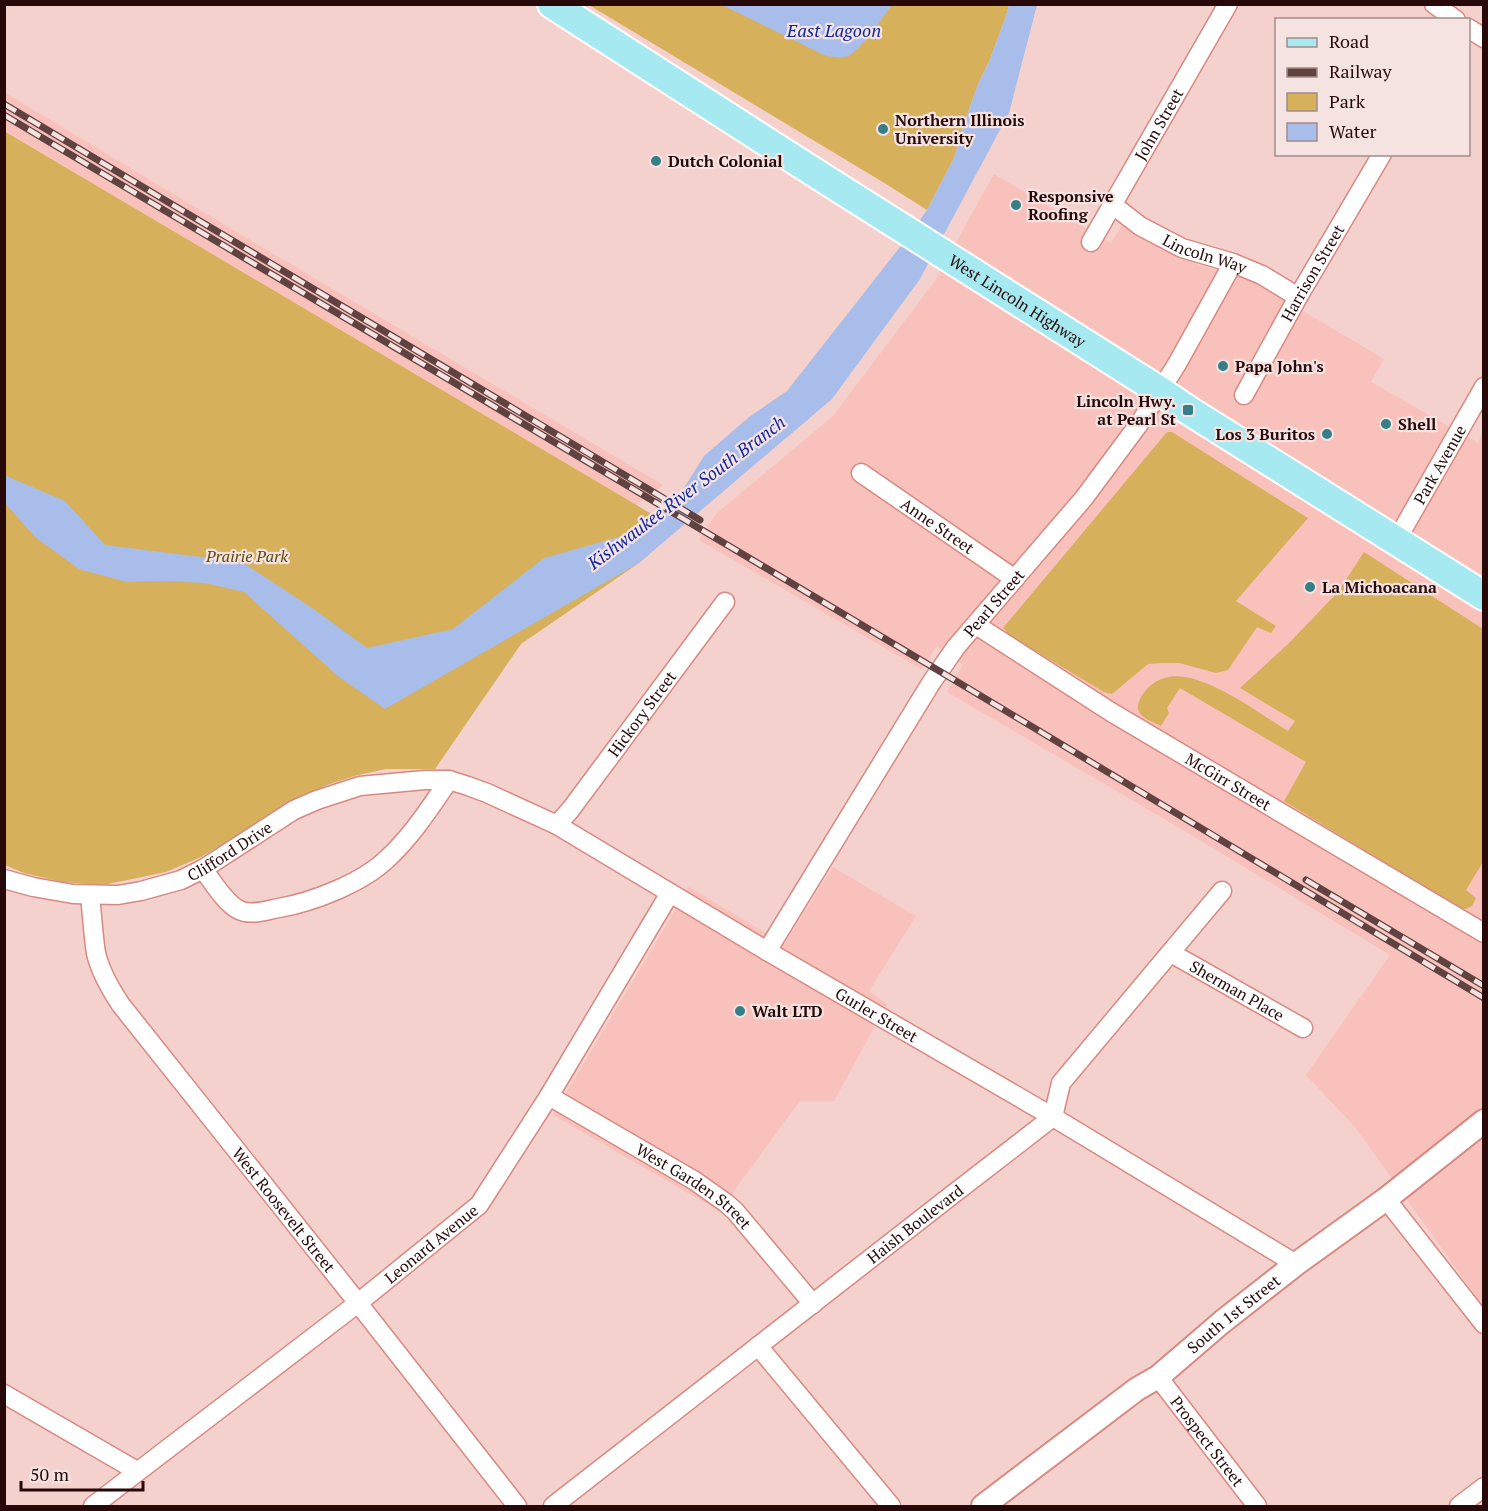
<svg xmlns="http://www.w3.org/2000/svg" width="1488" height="1511" viewBox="0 0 1488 1511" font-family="'PT Serif',serif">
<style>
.built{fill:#f9c1bb}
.green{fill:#d6b05b}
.water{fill:#a9bdea}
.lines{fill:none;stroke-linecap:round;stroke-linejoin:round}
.minor-casing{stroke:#d88981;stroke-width:21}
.tertiary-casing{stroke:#d88981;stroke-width:26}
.primary-casing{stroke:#fff;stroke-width:32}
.minor{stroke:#fff;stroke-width:18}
.tertiary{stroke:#fff;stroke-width:22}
.primary{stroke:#a6e9f1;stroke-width:28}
.rail-casing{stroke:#604240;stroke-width:7}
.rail{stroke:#f5e3e1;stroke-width:4.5;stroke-dasharray:14;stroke-linecap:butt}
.poi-dot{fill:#377f87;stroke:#f5e3e1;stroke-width:2}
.labels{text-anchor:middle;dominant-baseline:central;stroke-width:4.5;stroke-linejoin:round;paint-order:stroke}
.poi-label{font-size:16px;font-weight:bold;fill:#260908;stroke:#f5e3e1;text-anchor:start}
.street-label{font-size:16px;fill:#260908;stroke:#f5e3e1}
.park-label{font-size:16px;font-style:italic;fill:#61490d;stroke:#f5e3e1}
.water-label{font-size:18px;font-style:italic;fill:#0d27a5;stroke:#f5e3e1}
</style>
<rect width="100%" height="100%" fill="#f4d1cd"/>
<!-- built -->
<path class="built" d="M4,92l251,151 408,242 -27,20 -432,-255 -199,-119z
M994,174l117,69 11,-18 77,40 55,17 130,77 -13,23 107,61 5,-12v875l-128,-179 -49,-52 84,-120 -207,-125 -236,-138 16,-27 -26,-19 -16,23 -222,-129 17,-26 117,-98 101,-134z
M833,867l83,49 -47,75 18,13 -53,97h-34l-81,110 -166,-96 136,-228 95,57z"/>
<!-- green -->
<path class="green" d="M589,5h420l-3,11 -17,46 -10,20 -12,33 -13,43 -27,52 -41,-26z
M4,131l673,398 -38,34 -118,81 -86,125h-49l-28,6 -31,10 -30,15 -96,57 -35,15 -63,13 -41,-3 -38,-9 -19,-8z
M1167,432h5l136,86 -72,83 40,25 -5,7 -14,-6 -29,43 -12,3 -37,-10h-17l-14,1 -36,30 -8,-2 -94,-56 -7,-8z
M1364,552l119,77v233l-17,28 10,8 -4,8 -6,3 -8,-1 -174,-107 22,-39 -126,-74 -13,20 2,5 -8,13c-7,-3 -20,-8 -23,-16 -1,-4 1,-9 3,-13 9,-16 26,-23 44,-20 34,6 74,36 103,54l7,-10 -55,-33 48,-44 50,-52z"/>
<!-- water -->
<path class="water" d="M722,5h-1h171c-10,13 -30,44 -44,51 -8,3 -16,1 -24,-1z
M1009,5h28l-28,108 -89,166 -88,120 -193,164 -254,146 -46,-32 -95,-85 -39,-9 -39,-2 -39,1 -48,-13 -44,-32 -30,-34 -1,-28 61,26 40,44 137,17 73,48 52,38 86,-19 91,-71 89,-25 46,-37 25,-40 45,-39 38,-26 124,-158 16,-23 27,-52 13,-43 12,-33 10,-20 17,-46z"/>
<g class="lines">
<!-- minor casing -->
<g class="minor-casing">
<g id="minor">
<path d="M1434,4l22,16"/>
<path d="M1468,28l16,10"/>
<path id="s1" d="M1113,205l27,21 42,22 51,15 29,12 36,22"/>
<path id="s2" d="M1091,242l137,-238"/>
<path id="s3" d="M1244,395l54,-98 84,-143"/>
<path id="s4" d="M861,473l154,106"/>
<path id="s5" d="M1396,541l88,-154"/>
<path id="s6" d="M976,625l135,87 373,221"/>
<path id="s7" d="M557,825l14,-16 154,-207"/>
<path d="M203,869c9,12 22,34 36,41 12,6 28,0 40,-2 34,-6 83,-25 108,-49 24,-22 43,-51 62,-79"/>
<path id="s8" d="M4,879l29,8 40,7 45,1 23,-4 40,-11 22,-11 91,-59 23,-10 43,-14 65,-6h24l19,6 19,7 70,32 210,126 286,166 243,147"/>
<path id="s9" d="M90,895c2,19 3,39 6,58 4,18 15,37 25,52l237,298 159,203"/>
<path id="s10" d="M767,951l164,-268 25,-36 128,-149 55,-74 38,-60 56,-101"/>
<path id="s11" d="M1171,953l132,75"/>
<path id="s12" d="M549,1096l146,85 31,22 9,8 78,93"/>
<path d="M1386,1199l98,125"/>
<path d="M758,1346l133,160"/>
<path id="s13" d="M1158,1377l99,129"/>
<path d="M4,1394l133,77"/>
<path id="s14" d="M93,1506l265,-203 121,-98 70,-109 121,-203"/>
<path id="s15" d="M553,1506l399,-311 101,-78 8,-34 161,-192"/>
<path d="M1459,1506l25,-19"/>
</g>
</g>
<!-- tertiary casing -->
<g class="tertiary-casing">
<g id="tertiary">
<path id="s16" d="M983,1506l154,-117 21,-12 64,-55 74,-58 90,-65 98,-78"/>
</g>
</g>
<!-- primary casing -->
<g class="primary-casing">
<g id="primary">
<path id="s17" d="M552,4l268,172 340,215 28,19 296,186"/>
</g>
</g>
<!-- minor -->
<use href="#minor" class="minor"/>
<!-- tertiary -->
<use href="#tertiary" class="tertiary"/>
<!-- primary -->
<use href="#primary" class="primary"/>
<!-- rail casing -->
<g class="rail-casing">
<path id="rail" d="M4,104l696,416
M4,115l947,563 533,320
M1306,880l178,106"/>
</g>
<!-- rail -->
<use href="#rail" class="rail"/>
</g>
<!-- markers -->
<g class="poi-dot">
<circle cx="883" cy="129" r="6"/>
<circle cx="656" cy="161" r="6"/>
<circle cx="1016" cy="205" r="6"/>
<circle cx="1223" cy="366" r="6"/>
<rect x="1182" y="404" width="12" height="12" rx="3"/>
<circle cx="1386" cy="424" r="6"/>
<circle cx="1327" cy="434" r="6"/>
<circle cx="1310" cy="587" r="6"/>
<circle cx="740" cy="1011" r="6"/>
</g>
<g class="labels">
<!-- poi labels -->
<g class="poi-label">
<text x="895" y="120">Northern Illinois<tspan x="895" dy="18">University</tspan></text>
<text x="668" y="161">Dutch Colonial</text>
<text x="1028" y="196">Responsive<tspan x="1028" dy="18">Roofing</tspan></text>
<text x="1235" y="366">Papa John's</text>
<text x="1176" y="401" text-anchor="end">Lincoln Hwy.<tspan x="1176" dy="18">at Pearl St</tspan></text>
<text x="1398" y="424">Shell</text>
<text x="1315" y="434" text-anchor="end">Los 3 Buritos</text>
<text x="1322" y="587">La Michoacana</text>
<text x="752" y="1011">Walt LTD</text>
</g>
<!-- street labels -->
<g class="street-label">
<text stroke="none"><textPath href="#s2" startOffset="136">John Street</textPath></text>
<text stroke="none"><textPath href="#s1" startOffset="105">Lincoln Way</textPath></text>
<text stroke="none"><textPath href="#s3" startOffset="140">Harrison Street</textPath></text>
<text stroke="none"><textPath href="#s17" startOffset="552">West Lincoln Highway</textPath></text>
<text stroke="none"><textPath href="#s5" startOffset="88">Park Avenue</textPath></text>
<text stroke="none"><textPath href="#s4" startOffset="93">Anne Street</textPath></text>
<text stroke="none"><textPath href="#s10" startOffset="416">Pearl Street</textPath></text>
<text stroke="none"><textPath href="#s7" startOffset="140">Hickory Street</textPath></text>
<text stroke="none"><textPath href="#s6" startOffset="297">McGirr Street</textPath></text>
<text stroke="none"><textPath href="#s8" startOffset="237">Clifford Drive</textPath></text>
<text stroke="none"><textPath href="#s11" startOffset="76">Sherman Place</textPath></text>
<text stroke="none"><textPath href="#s8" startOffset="962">Gurler Street</textPath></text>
<text stroke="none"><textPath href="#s12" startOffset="171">West Garden Street</textPath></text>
<text stroke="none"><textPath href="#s9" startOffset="378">West Roosevelt Street</textPath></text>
<text stroke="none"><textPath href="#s15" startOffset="459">Haish Boulevard</textPath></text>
<text stroke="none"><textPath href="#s14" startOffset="428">Leonard Avenue</textPath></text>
<text stroke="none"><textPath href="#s16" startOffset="316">South 1st Street</textPath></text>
<text stroke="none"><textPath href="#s13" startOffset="81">Prospect Street</textPath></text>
</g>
<!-- park labels -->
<g class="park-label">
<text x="247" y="556">Prairie Park</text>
</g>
<!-- water labels -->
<g class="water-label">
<text x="834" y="30">East Lagoon</text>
<text transform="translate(686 492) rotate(-37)">Kishwaukee River South Branch</text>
</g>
</g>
<!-- border -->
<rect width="1488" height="1511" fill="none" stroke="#260908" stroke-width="12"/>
<!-- legend -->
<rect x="1275" y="18" width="195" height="138" fill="#f5e3e1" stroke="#a28c8a" stroke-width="1.5"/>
<rect x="1287" y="38" width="30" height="9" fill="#a6e9f1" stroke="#a28c8a" stroke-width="1.5"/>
<text x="1329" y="48" font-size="18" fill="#260908">Road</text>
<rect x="1287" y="68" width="30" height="9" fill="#604240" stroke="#a28c8a" stroke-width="1.5"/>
<text x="1329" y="78" font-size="18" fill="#260908">Railway</text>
<rect x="1287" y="93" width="30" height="18" fill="#d6b05b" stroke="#a28c8a" stroke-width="1.5"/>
<text x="1329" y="108" font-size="18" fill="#260908">Park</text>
<rect x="1287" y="123" width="30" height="18" fill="#a9bdea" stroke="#a28c8a" stroke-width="1.5"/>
<text x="1329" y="138" font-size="18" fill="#260908">Water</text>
<!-- scale -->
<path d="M21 1481v9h122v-9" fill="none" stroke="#260908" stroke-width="3"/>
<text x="30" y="1481" font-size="18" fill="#260908" stroke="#f5e3e1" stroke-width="4.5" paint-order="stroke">50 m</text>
</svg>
